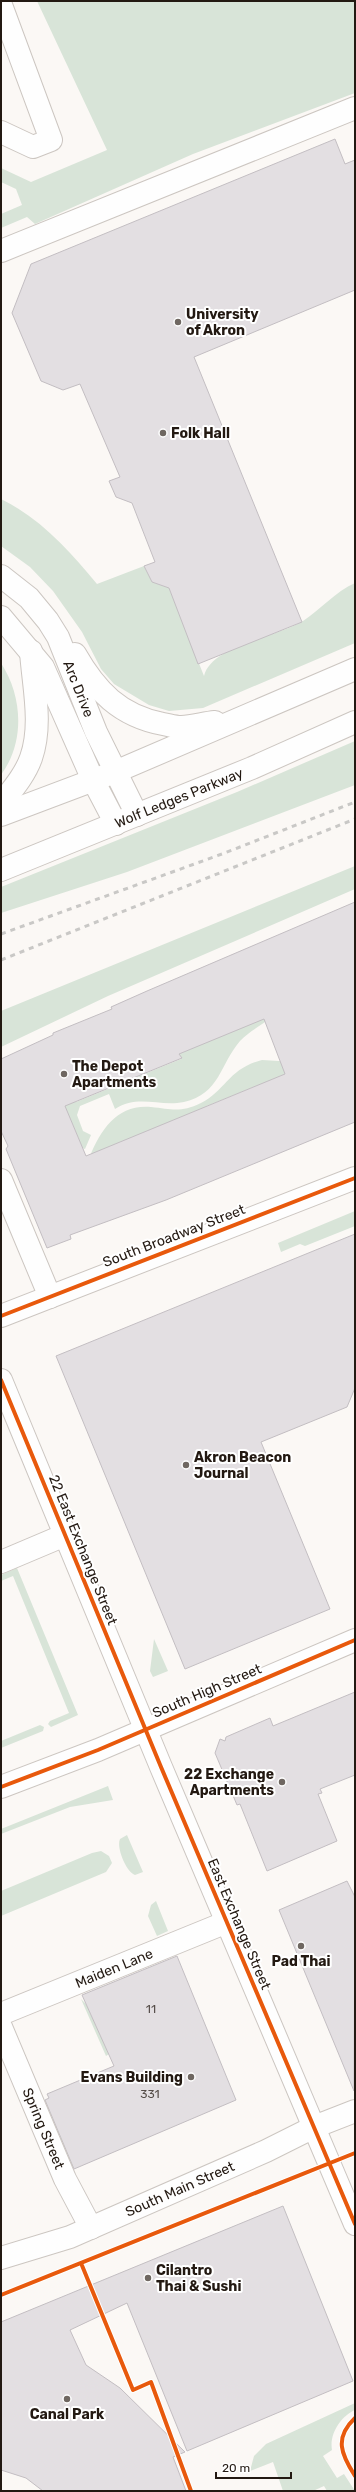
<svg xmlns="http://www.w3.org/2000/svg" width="356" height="2492" viewBox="0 0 356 2492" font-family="Rubik,sans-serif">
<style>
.green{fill:#d8e4d8}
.building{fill:#e3dfe2;stroke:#c3bec2;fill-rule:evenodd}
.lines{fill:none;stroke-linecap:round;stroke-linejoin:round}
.minor-casing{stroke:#ccc6c1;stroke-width:24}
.major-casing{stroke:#ccc6c1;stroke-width:24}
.minor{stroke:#fefefe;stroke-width:22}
.major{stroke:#fefefe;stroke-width:22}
.rail{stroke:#c9c8c6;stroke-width:3;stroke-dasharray:5 5;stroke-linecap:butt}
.cycleway-casing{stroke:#fff;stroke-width:6}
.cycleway{stroke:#e8590c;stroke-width:4}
.poi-dot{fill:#6f6761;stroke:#fff;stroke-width:1.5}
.labels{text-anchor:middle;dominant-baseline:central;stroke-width:4;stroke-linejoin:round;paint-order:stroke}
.number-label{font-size:12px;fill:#544c47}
.poi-label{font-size:14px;font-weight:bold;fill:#231912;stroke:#fff;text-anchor:start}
.street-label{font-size:14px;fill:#231912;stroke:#fff}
</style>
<rect width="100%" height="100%" fill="#fbf8f5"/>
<!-- green -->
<path class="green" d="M37,1h318v92l-162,61 -158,70 -8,-7 -26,11v-14l21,-9 -6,-16 -15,-7v-14l30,14 76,-32z
M1,499c39,19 69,52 96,85l47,-18 8,16 17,6 35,88c8,-31 74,-39 99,-55 17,-11 33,-30 52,-38v60l-152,65 -34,3 -20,-6 -35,-21 -13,-15 -19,-37 -29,-41 -23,-24 -29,-21z
M1,663c22,34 24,79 0,112z
M355,741v44l-228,87 -126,41v-26l236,-95z
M355,866v23l-247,107 -107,51v-36z
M274,1014c-10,11 -24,16 -34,27 -20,23 -20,53 -56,61 -25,5 -46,-8 -69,7l-6,-15 -29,12 -3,9 6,16 8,4 -6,14 -9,-3 5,-2 -11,-26 -4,1 -3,-20 13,3 105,-43 -2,-6z
M262,1060l51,3 -106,43 4,7 -15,-2 -106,45c11,-27 28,-52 61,-49 21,2 29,6 50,-4 25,-13 28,-35 61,-43z
M355,1211v15l-50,20 -5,-2 -19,8 -3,-9z
M17,1568l61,147 -27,12 -3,-3 2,-3 19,-8 -56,-137 -12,5v-6z
M154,1639l14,32 -15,6 -3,-6z
M40,1725l4,2 -1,4 -42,17v-7z
M108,1786l5,14 -43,7 -69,27v-5z
M127,1835l16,37 -8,3c-9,-3 -19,-28 -15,-36z
M101,1851l8,5 3,7 -6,9 -105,44v-25l91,-38z
M156,1901l12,30 -11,5 -9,-20 3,-11z
M81,1999l5,5 23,50 -3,2z
M355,2403v7c-14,6 -26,24 -23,40l-9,6 14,22 7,-4 11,17h-28l-3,-5 -11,5h-30l-10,-29 -23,9 4,-15 12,-12z"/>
<!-- building -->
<path class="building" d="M335,139l10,25 10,-4v130l-161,67 108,265 -104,42 -29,-76 -17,-6 -8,-16 11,-4 -23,-59 -16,-6 -7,-16 11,-4 -40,-93 -17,6 -22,-9 -29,-68 19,-49z
M355,902v220l-189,78 -96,35 1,4 -24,9 -41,-99 2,-3 -7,-15v-72l52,-24v-2l59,-24 -1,-2 36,-16zM264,1019l21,55 -199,82 -21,-50 117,-48 -3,-4z
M355,1234v154l-8,19 -86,35 69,167 -145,60 -129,-313z
M355,1692v83l-35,14 2,4 -4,1 19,47 -70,30 -27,-67 -3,1 -22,-52 5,-14 5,2 1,-4 44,-19 3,8z
M347,1881l8,16 -1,194 -75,-181z
M177,1956l59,144 -162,69 -29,-69 4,-2 -2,-4 67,-28 -32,-71z
M283,2206l70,175 -166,70 -60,-148 -57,27 16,35 34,23 65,64 -12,5 13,34h-143l-17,-13 -25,-8v-148z"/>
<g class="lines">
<!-- minor casing -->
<g class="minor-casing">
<g id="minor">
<path d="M1,5l50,135 -18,7 -32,-15"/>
<path d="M1,251l354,-143"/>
<path d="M1,1180l49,117"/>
<path d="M1,1562l64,-27"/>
<path id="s1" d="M1,2014l226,-92"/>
<path id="s2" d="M1,2027l64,152 26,49"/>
</g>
</g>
<!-- major casing -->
<g class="major-casing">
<g id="major">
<path id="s3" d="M1,576l28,22 19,23 10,16 38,95 41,83"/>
<path d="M1,617l42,50 50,113 23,44"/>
<path d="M75,654c21,37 45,62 88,70 6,1 12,3 18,3 11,0 23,-4 34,-5"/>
<path d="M1,804c11,-14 24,-29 30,-46 12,-34 2,-73 0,-107"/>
<path d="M1,815l114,-43 240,-103"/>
<path id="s4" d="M1,870l251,-102 103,-46"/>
<path d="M1,1316l354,-138"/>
<path d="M1,1380l160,387 194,457"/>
<path d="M1,1787l97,-37 257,-110"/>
<path id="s5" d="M1,2258l69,-21 196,-86 48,-24 41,-16"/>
</g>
</g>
<!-- minor -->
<use href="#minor" class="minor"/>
<!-- major -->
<use href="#major" class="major"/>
<!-- rail -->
<path class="rail" d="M1,934l221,-80 133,-52
M1,960l354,-141"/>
<!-- cycleway casing -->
<g class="cycleway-casing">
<path id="cycleway" d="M1,1316l354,-138
M1,1380l160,387 194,457
M1,1787l97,-37 257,-110
M81,2263l52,127 18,-8 40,109
M1,2295l354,-142
M355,2418c-21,20 -14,36 0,58"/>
</g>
<!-- cycleway -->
<use href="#cycleway" class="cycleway"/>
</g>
<!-- markers -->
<g class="poi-dot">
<circle cx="178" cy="322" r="4"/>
<circle cx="163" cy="433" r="4"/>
<circle cx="64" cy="1074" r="4"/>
<circle cx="186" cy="1465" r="4"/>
<circle cx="282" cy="1782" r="4"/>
<circle cx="301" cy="1946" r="4"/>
<circle cx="191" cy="2077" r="4"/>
<circle cx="148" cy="2278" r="4"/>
<circle cx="67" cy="2399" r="4"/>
</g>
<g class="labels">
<!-- number labels -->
<g class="number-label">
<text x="151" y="2009">11</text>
<text x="150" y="2094">331</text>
</g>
<!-- poi labels -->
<g class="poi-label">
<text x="186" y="314">University<tspan x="186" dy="16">of Akron</tspan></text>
<text x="171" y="433">Folk Hall</text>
<text x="72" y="1066">The Depot<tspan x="72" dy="16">Apartments</tspan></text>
<text x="194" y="1457">Akron Beacon<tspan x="194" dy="16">Journal</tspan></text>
<text x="274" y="1774" text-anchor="end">22 Exchange<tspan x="274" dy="16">Apartments</tspan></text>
<text x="301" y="1961" text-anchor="middle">Pad Thai</text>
<text x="183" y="2077" text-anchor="end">Evans Building</text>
<text x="156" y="2270">Cilantro<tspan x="156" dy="16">Thai &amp; Sushi</tspan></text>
<text x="67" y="2414" text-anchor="middle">Canal Park</text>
</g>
<!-- street labels -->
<g class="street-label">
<text stroke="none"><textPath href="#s3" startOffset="140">Arc Drive</textPath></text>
<text stroke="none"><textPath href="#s4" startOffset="192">Wolf Ledges Parkway</textPath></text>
<text transform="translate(174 1236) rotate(-21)">South Broadway Street</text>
<text transform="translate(83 1550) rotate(68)">22 East Exchange Street</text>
<text transform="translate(207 1691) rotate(-23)">South High Street</text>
<text transform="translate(239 1924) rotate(67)">East Exchange Street</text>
<text stroke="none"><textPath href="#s1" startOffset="122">Maiden Lane</textPath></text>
<text stroke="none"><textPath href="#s2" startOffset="110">Spring Street</textPath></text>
<text stroke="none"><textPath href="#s5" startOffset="192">South Main Street</textPath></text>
</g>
</g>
<!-- border -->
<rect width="356" height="2492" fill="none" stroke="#231912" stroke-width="4"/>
<!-- scale -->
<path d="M216 2472v6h75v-6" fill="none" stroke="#231912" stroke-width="2"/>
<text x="222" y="2472" font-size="12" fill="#231912" stroke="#ffffff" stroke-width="3" paint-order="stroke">20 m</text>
</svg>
